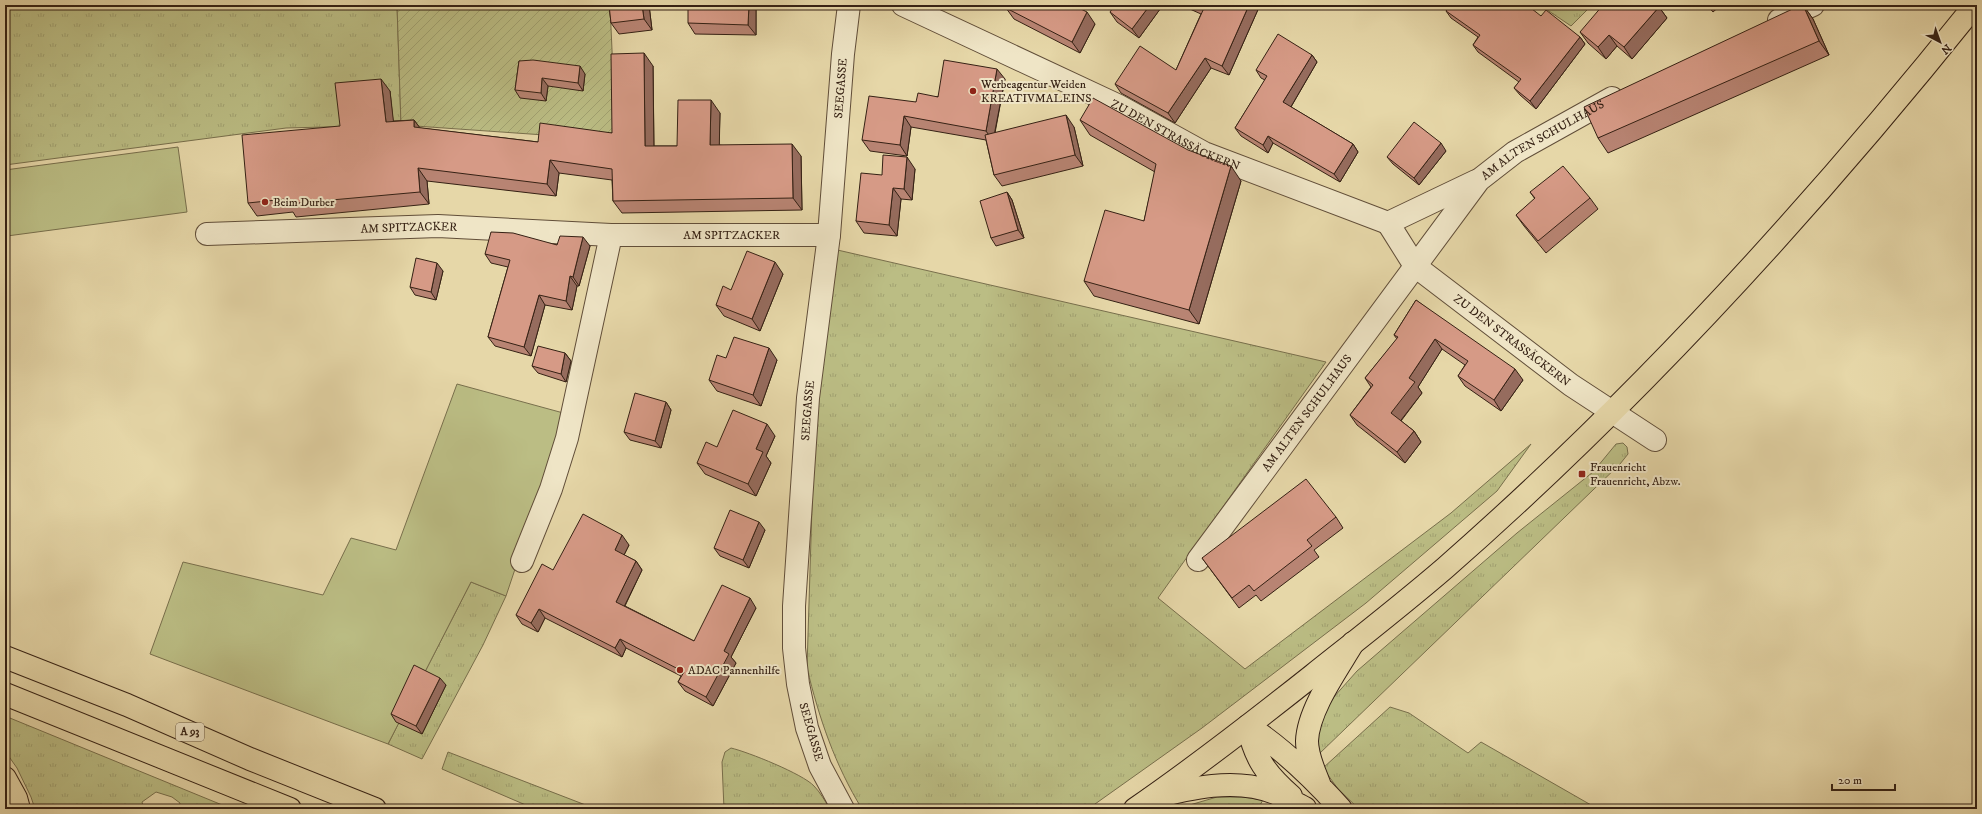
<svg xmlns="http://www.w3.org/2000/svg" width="1982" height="814" viewBox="0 0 1982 814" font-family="'IM FELL DW Pica',serif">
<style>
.grass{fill:url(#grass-tufts);stroke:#786f4c}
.garden{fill:url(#garden-furrows);stroke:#786f4c}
.pitch{fill:#bbbd84;stroke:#786f4c}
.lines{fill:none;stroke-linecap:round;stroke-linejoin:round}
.minor-casing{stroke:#614e39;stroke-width:24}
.major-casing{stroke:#352114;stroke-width:24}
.highway-casing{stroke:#352114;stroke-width:24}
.minor{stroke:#efe5c6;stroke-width:22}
.major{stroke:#e6d7a8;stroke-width:22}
.highway{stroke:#e6d7a8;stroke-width:22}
.wall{fill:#b88473;stroke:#352114}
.shaded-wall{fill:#966c5e;stroke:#352114}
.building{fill:#d69a86;stroke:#352114}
.poi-dot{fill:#8f2418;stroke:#efe5c6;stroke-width:1.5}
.labels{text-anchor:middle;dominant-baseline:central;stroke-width:4;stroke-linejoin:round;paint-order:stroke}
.shield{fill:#efe5c6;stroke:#6d5c49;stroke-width:1}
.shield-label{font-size:11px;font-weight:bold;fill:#352114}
.poi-label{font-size:12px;fill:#352114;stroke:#efe5c6;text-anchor:start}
.street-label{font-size:12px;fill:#352114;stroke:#efe5c6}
</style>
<defs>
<pattern id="grass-tufts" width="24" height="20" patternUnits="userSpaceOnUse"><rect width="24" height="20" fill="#bbbd84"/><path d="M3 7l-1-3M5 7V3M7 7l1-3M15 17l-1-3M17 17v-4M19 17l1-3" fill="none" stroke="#a1a271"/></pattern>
<pattern id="garden-furrows" width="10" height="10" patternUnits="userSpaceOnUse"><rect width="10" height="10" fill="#bbbd84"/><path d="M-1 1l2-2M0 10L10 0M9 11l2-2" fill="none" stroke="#a1a271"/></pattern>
</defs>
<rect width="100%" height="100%" fill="#e6d7a8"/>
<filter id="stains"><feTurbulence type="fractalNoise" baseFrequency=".005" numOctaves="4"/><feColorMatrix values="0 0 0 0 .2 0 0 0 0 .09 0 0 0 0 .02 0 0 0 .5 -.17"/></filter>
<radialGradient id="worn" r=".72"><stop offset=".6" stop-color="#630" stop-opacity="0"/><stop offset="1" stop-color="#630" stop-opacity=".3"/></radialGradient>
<!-- grass -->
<path class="grass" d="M5,5h392l4,120 -115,3 -281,37z
M1540,5h52l-21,21z
M820,246l506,116 -168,236 87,71 206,-156 80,-69 -34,47 -131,112 -164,125 -114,81h-226c-27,-44 -43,-91 -55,-141z
M1623,443l4,4 1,7 -8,10 -301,290 -2,-16 6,-24 10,-16 24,-27 160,-138 76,-61 23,-28z
M471,582l35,14 -23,49 -61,114 -34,-15z
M1390,707l19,6 59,40 13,-11 117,67h-239l-21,-20 -15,-21z
M5,716l227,93h-53l1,-6 -8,-6 -16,-5 -14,10 2,7h-109l-4,-12 -14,-29 -12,-17z
M731,748c17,4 72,26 83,38 6,6 11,15 16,23h-106l-2,-47 3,-10z
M448,752l148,57h-61l-93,-40z
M1217,797h27l19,3 -3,5 -26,4h-58z"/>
<!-- garden -->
<path class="garden" d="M397,5h213l6,135 -215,-15z"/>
<!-- pitch -->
<path class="pitch" d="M178,147l9,65 -180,24 -2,-66z
M457,384l110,30 -61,182 -35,-14 -83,162 -238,-90 33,-92 140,33 28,-57 45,12z"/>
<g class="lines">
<!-- minor casing -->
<g class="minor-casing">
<g id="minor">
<path id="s1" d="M903,5l214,100 87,48 184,70"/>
<path d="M1779,20l34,-15"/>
<path id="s2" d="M1388,223l27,43 156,119 84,55"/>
<path d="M1388,223l88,-42"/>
<path id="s3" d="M207,234l231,-8 173,9h218"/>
<path id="s4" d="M1198,560l281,-380 36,-28 97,-54"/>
<path d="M522,561l29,-72 16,-51 44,-203"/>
<path id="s5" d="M843,809l-23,-43 -13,-38 -9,-44 -4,-36v-42l14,-208 21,-163 14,-181 6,-49"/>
</g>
</g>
<!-- major casing -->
<g class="major-casing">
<path id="major" d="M1135,809c61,-42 120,-88 178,-134 44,-35 89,-70 132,-107 194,-170 369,-362 530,-563"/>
</g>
<!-- highway casing -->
<g class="highway-casing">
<path id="highway" d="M5,657l122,48 123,54 125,50
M5,694l285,115
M1248,726c34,22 65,52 93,83
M1248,726c7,33 18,48 43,70
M5,778l11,20 3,11
M1320,786c-5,-14 -13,-29 -13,-45 1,-31 30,-71 46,-98
M1150,799c39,-11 86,-22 125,-6 10,4 20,10 30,15"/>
</g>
<!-- minor -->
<use href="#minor" class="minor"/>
<!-- major -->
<use href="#major" class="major"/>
<!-- highway -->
<use href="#highway" class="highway"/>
</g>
<!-- wall -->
<path class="wall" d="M609,5h40l3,25 -33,4 -8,-11z
M756,5v30l-61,-1 -7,-11z
M1163,5l-24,33 -22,-16 -7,-10z
M1181,5h79l-31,70 -18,-7 -36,55 -54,-30 -6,-9 61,-14 25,-56z
M1707,5h14l-8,7z
M1803,5l10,14 16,36 -221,98 -10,-15z
M1659,7l8,11 -35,41 -15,-13 -11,13 -18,-16 -8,-11z
M1006,8l89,16 -15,29 -66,-34z
M1446,11l95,5 39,21 5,7 -49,65 -16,-14 -6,-7 5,-6 -41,-30 -5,-7 5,-8 -27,-19z
M1312,55l5,7 -26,45 62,37 5,8 -18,30 -67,-39 -5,10 -27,-17 -6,-8 30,-48 -4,-2 -5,-8z
M519,61l66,13 -2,17 -35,-5 -2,15 -26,-3 -5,-8z
M653,66l1,80h23l43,-33 -1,32 82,11 1,54 -180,3 -9,-12 -1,-21 -53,-7 -3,23 -129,-15 2,23 -133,13 -3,-5 -36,4 -9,-13 92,-77 50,-35 3,30 21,-1 6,8 118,14 74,-9z
M1005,79l-10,54 79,-6 9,39 -81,20 -8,-11 -8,-35 -75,-13 -4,29 -37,-5 -8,-11 54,-38z
M1080,120l161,61 -42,143 -105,-28 -10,-15 60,-60 11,-49 -65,-37z
M1446,151l-27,34 -26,-21 -6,-7z
M915,169l-3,31 -11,-1 -4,37 -33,-3 -8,-12 26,-46z
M1007,192l5,8 12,38 -28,8 -5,-8z
M1530,192l60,6 8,11 -52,44 -22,-27 -8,-11 19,-16z
M557,245l33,1 -11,40h-2l-5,24 -27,-5 -14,51 -36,-10 -7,-9 20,-70 -17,-4 -6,-9z
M443,271l-7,29 -21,-5 -5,-8z
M783,274l-23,57 -36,-15 -8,-11 15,-15z
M1416,300l107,80 -22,31 -36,-25 -7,-10 7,-11 -23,-16 -24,38 4,6 -21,28 13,10 7,11 -16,21 -48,-38 -7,-10 21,-28 -6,-9 32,-39 -3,-4z
M565,353l6,8 -5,21 -28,-9 -6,-7z
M726,358l51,2 -16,46 -44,-15 -8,-11z
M666,402l5,8 -10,38 -31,-8 -6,-8z
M775,436l-9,20 5,7 -15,33 -51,-22 -8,-11 20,-16z
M1336,517l7,11 -29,22 5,7 -58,44 -5,-6 -17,13 -37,-50z
M765,530l-16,38 -29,-12 -6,-8z
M629,545l-5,10 12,6 6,9 -17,36 69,35 62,-33 -25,49 5,6 -23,43 -28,-15 -7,-9 3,-6 -55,-28 -4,9 -77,-39 -7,14 -16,-8 -6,-9 37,-45z
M446,685l-24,49 -26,-12 -5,-8z"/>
<!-- shaded-wall -->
<path class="shaded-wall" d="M642,5h7l3,25 -8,-11z
M749,5h7v30l-8,-10z
M1150,5h13l-24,33 -7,-9z
M1249,5h11l-31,70 -7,-9z
M1803,5l10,14 16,36 -10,-14z
M1659,7l8,11 -35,41 -8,-12z
M1087,12l8,12 -15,29 -8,-11z
M1609,35l8,11 -11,13 -8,-12z
M1580,37l5,7 -49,65 -6,-8z
M644,53l9,13 1,93 -9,-13z
M1312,55l5,7 -28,48 -6,-8z
M1205,58l6,10 -36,55 -7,-10z
M580,66l5,8 -2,17 -5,-8z
M997,69l8,10 -12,62 -7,-10z
M542,78l6,8 -2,15 -5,-8z
M381,79l9,12 5,44 -9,-13z
M711,100l9,13 -1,45 -9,-13z
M1066,115l8,12 9,39 -8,-11z
M904,116l7,11 -4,29 -7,-11z
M414,120l9,12 -9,-5z
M1268,136l5,7 -5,10 -5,-8z
M1441,143l5,8 -27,34 -5,-7z
M792,144l9,12 1,54 -9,-12z
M1353,144l5,8 -18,30 -6,-8z
M907,157l8,12 -3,31 -8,-11z
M550,160l9,13 -3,23 -9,-12z
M1231,166l10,15 -42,143 -10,-14z
M418,168l9,13 2,23 -9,-12z
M893,188l8,11 -4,37 -8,-11z
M1007,192l5,8 12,38 -6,-8z
M583,237l7,9 -11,40 -6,-9z
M775,262l8,12 -23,57 -8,-12z
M437,263l6,8 -7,29 -5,-8z
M570,276l7,10 -5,24 -6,-9z
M539,295l6,10 -14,51 -7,-9z
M1435,339l7,10 -24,38 4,6 -24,31 -7,-11 18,-35z
M769,348l8,12 -16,46 -8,-11z
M565,353l6,8 -5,21 -5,-8z
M1515,369l8,11 -22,31 -7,-11z
M666,402l5,8 -10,38 -6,-7z
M767,424l8,12 -9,20 5,7 -15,33 -8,-12 8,-35z
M1414,431l7,11 -16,21 -8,-11z
M759,522l6,8 -16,38 -6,-8z
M622,535l7,10 -7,14 -7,-9z
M636,561l6,9 -20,41 -6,-9z
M750,598l6,10 -25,49 5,6 -23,43 -7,-9 18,-46z
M539,609l6,9 -7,14 -7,-9z
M620,639l6,9 -4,9 -7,-9z
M440,678l6,7 -24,49 -6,-8z"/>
<!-- building -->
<path class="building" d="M609,5h33l2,14 -33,4z
M688,5h61l-1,20 -60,-2z
M1007,5h66l14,7 -15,30 -66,-34z
M1115,5h35l-18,24 -22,-17z
M1196,5h53l-27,61 -17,-8 -37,55 -53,-29 25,-38 36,24 28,-62z
M1450,5h77l14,11 5,-6 34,27 -50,64 -16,-13 7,-9 -48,-34 7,-10 -34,-24z
M1603,5h54l2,2 -35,40 -15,-12 -11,12 -18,-15z
M1801,5h2l16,36 -221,97 -14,-31z
M1278,34l34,21 -29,47 70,42 -19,30 -66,-38 -5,9 -28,-17 32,-52 -11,-6z
M644,53l1,93h32l1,-46h33l-1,45 82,-1 1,54 -180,3 -1,-32 -62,-9 -3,24 -129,-16 2,24 -133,12 -1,-5 -38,4 -6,-68 98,-9 -5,-43 46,-4 5,43 28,-2v7l124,15 2,-19 72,10 -1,-79z
M533,60l47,6 -2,17 -36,-5 -1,15 -26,-3 4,-29z
M944,60l53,9 -11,62 -82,-15 -4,29 -38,-5 7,-44 47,6 2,-9 20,4z
M1093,98l95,52 43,16 -42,144 -105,-29 21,-71 39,11 12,-57 -76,-44z
M1066,115l9,40 -81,20 -9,-40z
M1414,122l27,21 -27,35 -27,-21z
M883,155l24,2 -3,32 -11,-1 -4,37 -33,-4 5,-48 21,2z
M1563,166l27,32 -52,43 -22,-26 19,-17 -5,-6z
M1007,192l11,38 -27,8 -11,-37z
M491,232l22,1 44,12 3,-9 23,1 -10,40 -3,-1 -4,25 -27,-6 -15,52 -36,-10 22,-77 -25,-6z
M747,251l28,11 -23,57 -36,-14 7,-19 8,4z
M416,258l21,5 -6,29 -21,-5z
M1416,300l99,69 -21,31 -36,-24 10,-15 -33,-22 -26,39 6,4 -24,31 23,18 -17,21 -47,-37 23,-30 -8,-7 33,-41 -4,-2z
M734,337l35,11 -16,47 -44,-15 8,-25 9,3z
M538,346l27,7 -4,21 -29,-8z
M635,393l31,9 -11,39 -31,-9z
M733,410l34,14 -11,25 7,3 -15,32 -51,-21 9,-21 11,5z
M1306,479l30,38 -29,23 5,6 -58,45 -5,-6 -17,13 -30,-40z
M730,510l29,12 -16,38 -29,-12z
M583,514l39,21 -7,15 21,11 -20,41 78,39 28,-56 28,13 -26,53 5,3 -23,43 -28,-15 6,-10 -64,-33 -5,9 -76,-39 -8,14 -15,-8 26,-51 11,6z
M414,665l26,13 -24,48 -25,-12z"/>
<!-- markers -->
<g class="poi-dot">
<circle cx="973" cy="91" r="4"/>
<circle cx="265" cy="202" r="4"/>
<rect x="1578" y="470" width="8" height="8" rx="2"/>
<circle cx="680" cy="670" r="4"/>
</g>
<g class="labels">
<!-- shield labels -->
<rect class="shield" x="176" y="723" width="28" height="18" rx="3"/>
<g class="shield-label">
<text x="190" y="732">A 93</text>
</g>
<!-- poi labels -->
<g class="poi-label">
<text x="981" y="84">Werbeagentur Weiden<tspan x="981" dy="14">KREATIVMALEINS</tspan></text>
<text x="273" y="202">Beim Durber</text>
<text x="1590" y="467">Frauenricht<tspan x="1590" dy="14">Frauenricht, Abzw.</tspan></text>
<text x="688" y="670">ADAC Pannenhilfe</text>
</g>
<!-- street labels -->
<g class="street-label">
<text stroke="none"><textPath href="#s5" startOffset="732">SEEGASSE</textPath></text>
<text stroke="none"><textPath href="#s1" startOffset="302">ZU DEN STRASSÄCKERN</textPath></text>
<text stroke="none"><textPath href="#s4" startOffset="548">AM ALTEN SCHULHAUS</textPath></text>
<text stroke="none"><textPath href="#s3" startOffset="202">AM SPITZACKER</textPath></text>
<text stroke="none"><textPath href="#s3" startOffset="525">AM SPITZACKER</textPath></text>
<text stroke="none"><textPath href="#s2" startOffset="173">ZU DEN STRASSÄCKERN</textPath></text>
<text stroke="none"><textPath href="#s5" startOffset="408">SEEGASSE</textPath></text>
<text stroke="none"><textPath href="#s4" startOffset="183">AM ALTEN SCHULHAUS</textPath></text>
<text transform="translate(811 732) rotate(74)">SEEGASSE</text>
</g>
</g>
<!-- margin -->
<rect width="1982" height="814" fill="none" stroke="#e6d7a8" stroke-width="20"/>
<rect x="6" y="6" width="1970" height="802" fill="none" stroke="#352114" stroke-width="2"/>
<rect x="10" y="10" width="1962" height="794" fill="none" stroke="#352114"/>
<!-- north arrow -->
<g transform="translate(1940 42) rotate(139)" stroke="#efe5c6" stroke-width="3" paint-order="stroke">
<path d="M0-3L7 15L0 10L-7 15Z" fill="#352114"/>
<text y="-6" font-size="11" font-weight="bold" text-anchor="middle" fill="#352114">N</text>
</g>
<!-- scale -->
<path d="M1832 784v6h63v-6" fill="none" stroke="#352114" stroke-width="2"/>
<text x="1838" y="784" font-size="12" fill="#352114" stroke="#efe5c6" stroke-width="3" paint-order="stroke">20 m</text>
<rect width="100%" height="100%" filter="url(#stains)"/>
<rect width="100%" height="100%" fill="url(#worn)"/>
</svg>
